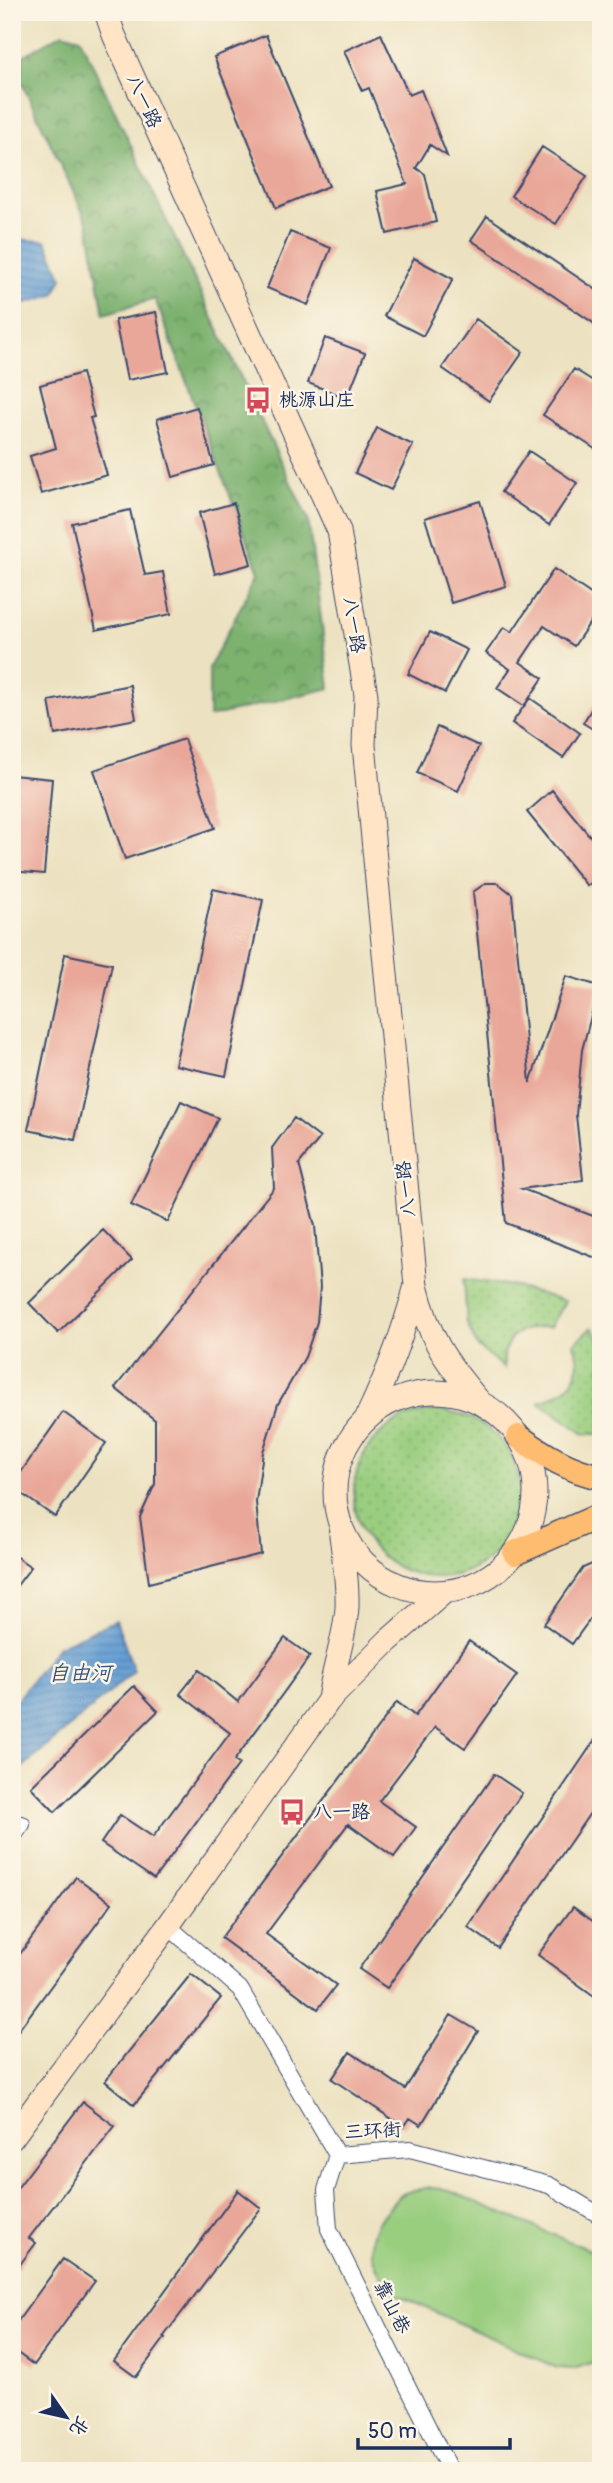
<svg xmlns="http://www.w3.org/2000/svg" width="613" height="2483" viewBox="0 0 613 2483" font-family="Pangolin,'LXGW WenKai TC',sans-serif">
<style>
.grass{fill:url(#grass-dots);stroke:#5a7e6e;stroke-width:2}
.forest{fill:url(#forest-crowns);stroke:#4b7066;stroke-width:2}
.pitch{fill:#9ace7f;stroke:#5a7e6e;stroke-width:2}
.water{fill:url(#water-rules);stroke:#406698;stroke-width:2}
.building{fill:#e9a799}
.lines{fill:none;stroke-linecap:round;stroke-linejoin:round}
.street-casing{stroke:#3a4a6d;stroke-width:18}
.secondary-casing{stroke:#3a4a6d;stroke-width:25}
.primary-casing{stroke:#3a4a6d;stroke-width:27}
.street{stroke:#fff;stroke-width:16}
.secondary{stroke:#ffe4c6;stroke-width:23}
.primary{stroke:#febc70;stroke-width:24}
.labels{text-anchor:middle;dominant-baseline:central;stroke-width:5;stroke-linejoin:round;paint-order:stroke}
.street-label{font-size:19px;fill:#1b2f5e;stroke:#fcf5e5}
.poi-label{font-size:19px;fill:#1b2f5e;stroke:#fcf5e5;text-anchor:start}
.water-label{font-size:21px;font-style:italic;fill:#355687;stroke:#fcf5e5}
</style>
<defs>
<pattern id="grass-dots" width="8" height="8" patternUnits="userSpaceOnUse" patternTransform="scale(1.75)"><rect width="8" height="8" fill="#9ace7f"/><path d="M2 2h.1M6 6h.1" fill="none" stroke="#84b170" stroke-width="1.8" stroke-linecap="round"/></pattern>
<pattern id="forest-crowns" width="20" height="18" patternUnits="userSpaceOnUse" patternTransform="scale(1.75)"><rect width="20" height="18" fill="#7bb16e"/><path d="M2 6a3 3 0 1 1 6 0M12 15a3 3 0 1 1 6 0" fill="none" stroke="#64905e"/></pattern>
<pattern id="water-rules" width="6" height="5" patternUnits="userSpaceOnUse" patternTransform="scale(1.75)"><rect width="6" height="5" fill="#649ed3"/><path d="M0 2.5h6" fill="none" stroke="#5281ae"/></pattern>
</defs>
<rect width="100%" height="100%" fill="#fcf5e5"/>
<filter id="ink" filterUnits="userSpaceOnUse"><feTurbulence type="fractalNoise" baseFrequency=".0143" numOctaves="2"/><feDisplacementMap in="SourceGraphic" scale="14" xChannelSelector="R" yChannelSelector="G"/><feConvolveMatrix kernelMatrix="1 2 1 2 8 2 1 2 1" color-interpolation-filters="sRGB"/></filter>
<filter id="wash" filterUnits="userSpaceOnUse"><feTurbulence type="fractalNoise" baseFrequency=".00686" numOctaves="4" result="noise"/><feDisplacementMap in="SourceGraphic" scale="28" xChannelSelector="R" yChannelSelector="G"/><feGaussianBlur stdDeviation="1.57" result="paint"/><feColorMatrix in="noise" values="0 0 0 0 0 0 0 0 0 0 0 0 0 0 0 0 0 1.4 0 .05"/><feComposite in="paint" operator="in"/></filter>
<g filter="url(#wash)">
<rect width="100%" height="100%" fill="#ece2c1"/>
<!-- grass -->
<path class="grass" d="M464,1279l49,7 52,15 -15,26c-30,-1 -49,8 -46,41l-27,-22 -10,-23z
M592,1327l9,15v92h-17l-45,-32c30,-12 47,-23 35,-58z
M354 1494a83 83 0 1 1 166 0a83 83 0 1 1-166 0Z"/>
<!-- forest -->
<path class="forest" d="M63,33l17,5 228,481 22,169 -121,29v-49l50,-96 -104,-273 -51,15 -16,-91 -67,-142 2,-25z"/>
<!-- pitch -->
<path class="pitch" d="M426,2188l19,1 156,66v104l-27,10 -17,-1 -162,-74c-25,-28 -35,-56 -6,-86 4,-5 10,-13 16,-15 6,-3 14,-3 21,-5z"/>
<!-- water -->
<path class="water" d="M12,239l34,2 16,37 -8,17 -42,12z
M116,1620l18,51 -112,97 -10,15v-77l46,-60z"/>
<g id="blocks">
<!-- building -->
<path class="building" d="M381,34l28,61 12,-5 26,66 -17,-11 -14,23 9,6 11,48 -49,12 -10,-43 30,-7 -38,-96 -7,3 -18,-40z
M266,35l63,151 -53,22 -62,-151z
M542,147l45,29 -31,48 -45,-28z
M487,216l114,77v35l-130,-88z
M290,232l41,16 -23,57 -41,-17z
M414,258l39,21 -30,57 -39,-20z
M156,312l12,60 -41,8 -12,-60z
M476,319l47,33 -34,49 -47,-33z
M325,338l40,15 -18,45 -39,-15z
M574,369l27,17v55l-6,8 -52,-34z
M82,373l12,44 -4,1 17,57 -66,19 -11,-38 26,-8 -16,-63z
M197,407l17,58 -41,12 -16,-58z
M377,428l36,17 -22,45 -36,-17z
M529,451l48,32 -28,42 -48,-33z
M480,501l26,85 -55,17 -26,-85z
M234,503l17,61 -36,10 -16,-61z
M130,510l15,65 18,-3 8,42 -75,16 -24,-107z
M554,569l47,32v5l-27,40 -30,-20 -24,36 23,16 -19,28 -27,-18 13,-19 -24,-16 18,-26 8,5z
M430,632l37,18 -22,43 -37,-19z
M130,685l6,34 -81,16 -6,-34z
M601,693v41l-18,-11z
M530,698l50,35 -17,25 -51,-35z
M437,727l42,19 -21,45 -41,-18z
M184,739l31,89 -90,31 -31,-89z
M12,775l40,4 -8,95 -32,-3z
M552,790l42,51 7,-6v40l-14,11 -60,-74z
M486,883h12l14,11 18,189 36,-107 33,10 -17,64 -6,65 7,65 -61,9 79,30v41l-95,-37 -33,-331z
M213,889l50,11 -37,176 -51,-11z
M65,954l47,10 -37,176 -47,-10z
M181,1101l37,17 -50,104 -37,-17z
M294,1118l26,20 -21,26 16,62 5,61 -3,35 -12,35 -27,47 -15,48 -7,50 5,52 -112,29 -9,-66 15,-33v-64l-40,-32 159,-200 -2,-40z
M103,1230l29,30 -74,73 -29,-30z
M63,1412l43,31 -51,74 -43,-30v-2z
M12,1554l19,13 -19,25z
M601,1560v44l-29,40 -28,-20 39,-56z
M285,1638l25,18 -76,105 5,3 -85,115 -53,-36 19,-28 33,22 77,-104 -50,-39 19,-24 39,32z
M469,1641l48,34 -52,73 -30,-21 -56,74 37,26 -22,30 -46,-33 -82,110 70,51 -18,24 -97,-71 176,-236 18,14z
M134,1686l24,25 -103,101 -24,-25z
M601,1731v66l-103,151 -30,-21z
M494,1774l28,19 -135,195 -28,-19z
M76,1877l36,26 -100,136v-74z
M573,1907l28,20v74l-63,-46z
M191,1974l30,24 -87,107 -29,-24z
M451,2015l27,16 -57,94 -11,-7 -6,9 -72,-48 18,-27 55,37z
M83,2102l32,24 -86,112 7,5 -24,32v-80z
M238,2190l23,18 -97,128 1,2 -29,39 -22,-16z
M63,2259l32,22 -61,84 -22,-16v-20z"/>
</g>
</g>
<g filter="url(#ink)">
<use href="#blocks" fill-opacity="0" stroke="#3a4a6d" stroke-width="2"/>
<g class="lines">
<!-- street casing -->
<g class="street-casing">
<path id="street" d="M12,1838l10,-14
M168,1926l72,63 97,166
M337,2155l-11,35 3,39 121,242
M337,2155l73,-6 139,36 52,31"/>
</g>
<!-- secondary casing -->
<g class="secondary-casing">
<path id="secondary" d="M106,12l8,23 225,496 27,164 -2,50 52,541c13,52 28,74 63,115
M335 1492a100 100 0 1 1 200 0a100 100 0 1 1-200 0Z
M367,1417c20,-42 36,-83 48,-128
M329,1700c4,-32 16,-61 18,-93 1,-23 -3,-48 -6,-72
M12,2138l156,-212 161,-226 59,-59 56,-49"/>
</g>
<!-- primary casing -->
<g class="primary-casing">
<path id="primary" d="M519,1437c25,18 51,34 82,40
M515,1553l86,-38"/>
</g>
<!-- street -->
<use href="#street" class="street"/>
<!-- secondary -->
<use href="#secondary" class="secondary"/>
<!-- primary -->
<use href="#primary" class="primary"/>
</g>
</g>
<!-- icons -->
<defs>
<g id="bus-bare" transform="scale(2.1)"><path d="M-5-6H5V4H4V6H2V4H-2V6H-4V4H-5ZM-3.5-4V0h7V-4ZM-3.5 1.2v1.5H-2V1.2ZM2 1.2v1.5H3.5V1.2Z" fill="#d1495b" stroke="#fcf5e5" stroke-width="2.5" paint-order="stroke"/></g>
</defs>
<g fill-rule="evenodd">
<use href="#bus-bare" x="258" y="400"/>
<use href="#bus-bare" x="292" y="1812"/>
</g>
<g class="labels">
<!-- street labels -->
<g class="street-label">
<text transform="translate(144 101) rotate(65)">八一路</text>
<text transform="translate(354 625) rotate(81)">八一路</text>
<text transform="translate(406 1189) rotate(-96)">八一路</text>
<text transform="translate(373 2131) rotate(-3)">三环街</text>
<text transform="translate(392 2307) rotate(63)">靠山巷</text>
</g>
<!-- poi labels -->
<g class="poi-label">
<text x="279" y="400">桃源山庄</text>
<text x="313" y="1812">八一路</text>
</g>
<!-- water labels -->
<g class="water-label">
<text x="80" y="1673">自由河</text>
</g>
</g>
<!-- margin -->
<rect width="613" height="2483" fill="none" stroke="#fcf5e5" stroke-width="42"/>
<!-- north arrow -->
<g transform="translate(66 2417) rotate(124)" stroke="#fcf5e5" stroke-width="5" paint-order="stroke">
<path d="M0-5L12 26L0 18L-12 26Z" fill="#1b2f5e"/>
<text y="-10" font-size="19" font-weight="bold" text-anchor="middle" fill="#1b2f5e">北</text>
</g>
<!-- scale -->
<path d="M358 2438v10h152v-10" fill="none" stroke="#1b2f5e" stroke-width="3.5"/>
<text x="368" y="2438" font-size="21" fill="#1b2f5e" stroke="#fcf5e5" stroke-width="5" paint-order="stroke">50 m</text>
</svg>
